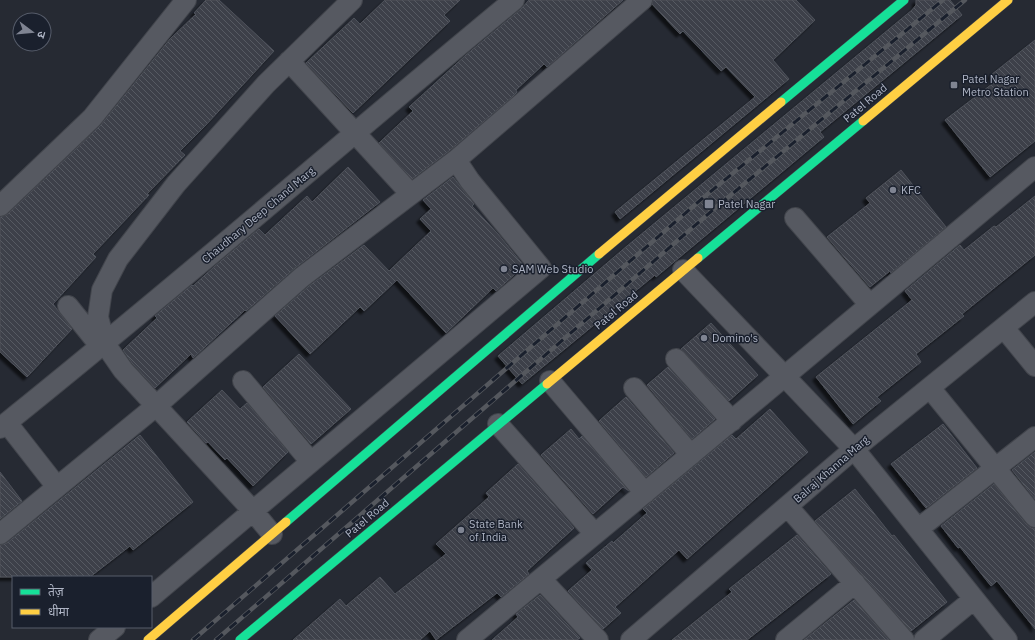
<svg xmlns="http://www.w3.org/2000/svg" width="1035" height="640" viewBox="0 0 1035 640" font-family="'IBM Plex Sans','Noto Sans Devanagari',sans-serif">
<style>
.building{fill:url(#building-back-hatch);stroke:#4e525b;filter:url(#shadow)}
.lines{fill:none;stroke-linecap:round;stroke-linejoin:round}
.street-casing{stroke:#42454c;stroke-width:22}
.fast-casing{stroke:#42454c;stroke-width:10}
.slow-casing{stroke:#42454c;stroke-width:10}
.street{stroke:#565961;stroke-width:20}
.fast{stroke:#16e098;stroke-width:9}
.slow{stroke:#ffcf43;stroke-width:9}
.rail-casing{stroke:#55585e;stroke-width:4.5}
.rail{stroke:#1a202d;stroke-width:3;stroke-dasharray:9;stroke-linecap:butt}
.poi-dot{fill:#7f8492;stroke:#1a202d;stroke-width:1.5}
.labels{text-anchor:middle;dominant-baseline:central;stroke-width:3;stroke-linejoin:round;paint-order:stroke}
.poi-label{font-size:11px;fill:#afb5c5;stroke:#1a202d;text-anchor:start}
.street-label{font-size:11px;fill:#afb5c5;stroke:#1a202d}
</style>
<defs>
<pattern id="building-back-hatch" width="6" height="6" patternUnits="userSpaceOnUse"><rect width="6" height="6" fill="#3e4149"/><path d="M-1 5l2 2M0 0l6 6M5-1l2 2" fill="none" stroke="#575a62"/></pattern>
<filter id="shadow"><feDropShadow dx="-3.5" dy="3.5" stdDeviation="1" flood-color="#0009"/></filter>
</defs>
<rect width="100%" height="100%" fill="#262a33"/>
<!-- building -->
<path class="building" d="M206,0h13l55,51 -68,74 -26,26 5,4 -38,39 2,1 -56,59 3,3 -43,47 19,25 -45,48 -27,-25v-135l8,-3 92,-88 70,-87 26,-25 -2,-1z
M385,0h75l-16,15 6,6 -97,92 -47,-50 48,-45 6,6z
M529,0h94l-76,67 -3,-3 -28,26 1,2 -6,6 -62,53 -37,28 -33,-36 34,-32 -4,-4 57,-52 55,-46z
M653,0h143l19,20 -42,40 16,19 -169,140 -5,-7 140,-115 -29,-30 -5,4 -38,-40 -3,3 -28,-30z
M916,0h34l12,15 -142,117 4,5 -168,140 -1,-2 -133,109 -24,-28 129,-110 285,-236 4,-5z
M1035,40v101l-45,36 -45,-57 51,-39 -5,-6z
M348,167l32,35 -85,66 -49,43 -1,-1 -52,48 -2,-4 -36,34 -23,-25 -9,-13 34,-32 -2,-2 37,-31 1,1 22,-20 44,-37 6,6 42,-39 5,6z
M901,170l45,57 -55,46 -1,-2 -20,16 -43,-50 43,-34 -4,-5z
M453,177l21,27 -2,2 26,28 26,32 -28,25 -3,-3 -47,45 -49,-53 -33,31 -4,-4 -50,47 -35,-38 34,-30 55,-41 25,26 42,-40 -11,-12 11,-10 -8,-9z
M1035,196v59l-73,59 2,2 -48,38 5,8 -44,35 4,4 -28,23 -37,-47 96,-77 -7,-9 55,-46 4,5 30,-24 2,1z
M711,323l47,52 -29,26 -48,-52z
M299,354l52,55 -40,35 -48,-57z
M668,367l47,52 -23,20 -45,-54z
M222,390l18,19 7,-6 41,49 -35,34 -26,-28 -2,2 -17,-18 -2,1 -19,-21z
M626,397l48,56 -28,24 -47,-56z
M770,409l38,43 -121,107 -8,-9 -64,57 6,6 -18,16 -35,-38 24,-21 -6,-7 26,-22 1,2 34,-30 -4,-4 89,-74 4,4z
M943,424l34,44 -51,40 -35,-44z
M571,429l8,10 3,-3 47,55 -6,-4 -30,27 -52,-59z
M140,435l53,67 -60,48 -3,-4 -40,31h-90v-32l7,-2z
M1035,452v47l-23,-29z
M518,464l56,64 -47,43 2,3 -28,23 -4,-4 -61,47 -6,-9 -10,9h-127l47,-41 6,7 34,-29 15,17 51,-40 -10,-10 53,-47 -3,-4z
M0,472l22,29 -22,18z
M994,484l32,40 5,4h4v101l-38,-48 -6,5 -31,-39 -2,1 -17,-22z
M855,489l37,47 2,-1 53,67 -36,29 -96,-110z
M797,535l34,39 -84,66h-75l60,-48 -3,-3z
M540,595l40,43 -3,2h-85l26,-23 -2,-3z
M854,600l35,40h-85z"/>
<g class="lines">
<!-- street casing -->
<g class="street-casing">
<path id="street" d="M289,61l121,132
M0,206l92,-88 94,-118
M795,218l75,87
M683,270l171,179 153,191
M68,306l33,41
M1004,328l31,38
M676,359l56,62
M243,381l68,81
M550,381l95,112
M634,388l57,67
M930,388l105,129
M7,423l50,64
M498,424l97,110
M0,428c174,-139 342,-286 514,-428
M788,507l116,133
M918,529l117,-92
M0,534l156,-128 146,-129 154,-117
M272,534l-19,-23 -130,-141 -18,-26 -7,-27 4,-27 16,-31 58,-75 90,-100 86,-84
M541,579l57,61
M151,597l390,-329 -71,-87 -14,-21 186,-160
M99,640l16,-13
M467,640l215,-178 353,-295
M631,640l223,-191 181,-147
M786,640l69,-57
M924,640l50,-41"/>
</g>
<!-- fast casing -->
<g class="fast-casing">
<path id="fast" d="M781,102l123,-102
M698,258l165,-137
M286,522l313,-268
M240,640l307,-256"/>
</g>
<!-- slow casing -->
<g class="slow-casing">
<path id="slow" d="M863,121l145,-121
M599,254l182,-152
M547,384l151,-126
M148,640l138,-118"/>
</g>
<!-- street -->
<use href="#street" class="street"/>
<!-- fast -->
<use href="#fast" class="fast"/>
<!-- slow -->
<use href="#slow" class="slow"/>
<!-- rail casing -->
<g class="rail-casing">
<path id="rail" d="M193,640l511,-443 239,-197
M216,640l498,-431 251,-209"/>
</g>
<!-- rail -->
<use href="#rail" class="rail"/>
</g>
<!-- markers -->
<g class="poi-dot">
<rect x="950" y="81" width="8" height="8" rx="2"/>
<circle cx="893" cy="190" r="4"/>
<rect x="704" y="199" width="10" height="10" rx="2"/>
<circle cx="504" cy="269" r="4"/>
<circle cx="704" cy="338" r="4"/>
<circle cx="461" cy="530" r="4"/>
</g>
<g class="labels">
<!-- poi labels -->
<g class="poi-label">
<text x="962" y="79">Patel Nagar<tspan x="962" dy="13">Metro Station</tspan></text>
<text x="901" y="190">KFC</text>
<text x="718" y="204">Patel Nagar</text>
<text x="512" y="269">SAM Web Studio</text>
<text x="712" y="338">Domino's</text>
<text x="469" y="524">State Bank<tspan x="469" dy="13">of India</tspan></text>
</g>
<!-- street labels -->
<g class="street-label">
<text transform="translate(865 103) rotate(-40)">Patel Road</text>
<text transform="translate(258 215) rotate(-40)">Chaudhary Deep Chand Marg</text>
<text transform="translate(616 310) rotate(-40)">Patel Road</text>
<text transform="translate(831 469) rotate(-41)">Balraj Khanna Marg</text>
<text transform="translate(367 518) rotate(-40)">Patel Road</text>
</g>
</g>
<!-- legend -->
<rect x="12" y="576" width="140" height="52" fill="#1a202d" stroke="#565c6a"/>
<rect x="20" y="589" width="20" height="6" fill="#16e098" stroke="#565c6a"/>
<text x="48" y="596" font-size="12" fill="#afb5c5">तेज़</text>
<rect x="20" y="609" width="20" height="6" fill="#ffcf43" stroke="#565c6a"/>
<text x="48" y="616" font-size="12" fill="#afb5c5">धीमा</text>
<!-- north arrow -->
<g transform="translate(32 32) rotate(106)"><circle r="19" fill="#1a202d" stroke="#565c6a"/>
<path d="M0-3L7 15L0 10L-7 15Z" fill="#7f8492"/>
<text y="-6" font-size="11" font-weight="bold" text-anchor="middle" fill="#afb5c5">उ</text>
</g>
</svg>
